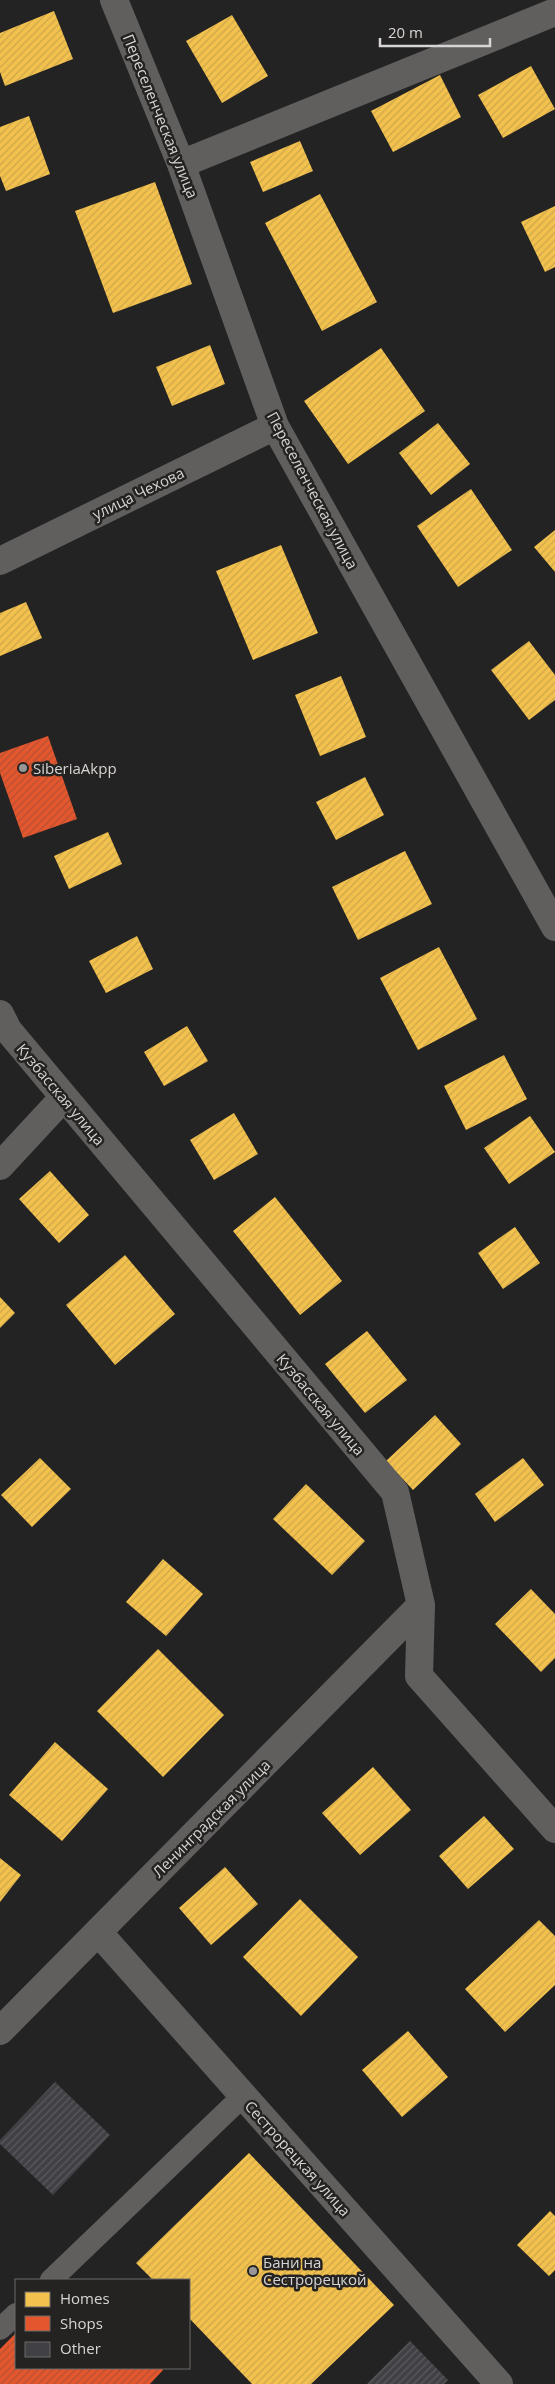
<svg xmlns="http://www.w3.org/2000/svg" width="555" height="2384" viewBox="0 0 555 2384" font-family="'Open Sans',sans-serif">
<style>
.homes{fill:url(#homes-hatch)}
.shops{fill:url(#shops-hatch)}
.building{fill:url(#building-hatch)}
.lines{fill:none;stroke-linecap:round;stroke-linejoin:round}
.lane{stroke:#605f5e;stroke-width:22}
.street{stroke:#605f5e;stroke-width:28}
.poi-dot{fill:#989696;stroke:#252322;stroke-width:2}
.labels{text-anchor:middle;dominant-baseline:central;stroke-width:5;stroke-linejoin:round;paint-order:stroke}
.street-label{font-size:15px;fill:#d6d4d4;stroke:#252322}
.poi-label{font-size:15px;fill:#d6d4d4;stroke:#252322;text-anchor:start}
</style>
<defs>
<pattern id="homes-hatch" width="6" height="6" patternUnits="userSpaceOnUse" patternTransform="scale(1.25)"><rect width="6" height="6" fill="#f2c14e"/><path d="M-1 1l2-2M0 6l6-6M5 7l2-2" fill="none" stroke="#cea74b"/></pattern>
<pattern id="shops-hatch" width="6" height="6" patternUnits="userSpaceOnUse" patternTransform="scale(1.25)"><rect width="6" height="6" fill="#e4572e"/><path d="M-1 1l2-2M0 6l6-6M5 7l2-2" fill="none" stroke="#b35033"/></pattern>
<pattern id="building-hatch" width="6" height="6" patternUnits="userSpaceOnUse" patternTransform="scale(1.25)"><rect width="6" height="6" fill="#404045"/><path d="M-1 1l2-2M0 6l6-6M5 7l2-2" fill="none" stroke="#5b5b5f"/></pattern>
</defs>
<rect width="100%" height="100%" fill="#242323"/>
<!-- homes -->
<path class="homes" d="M54,11l19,48 -68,27 -5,-14v-39z
M232,15l36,61 -46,27 -36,-62z
M531,66l24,43 -52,29 -25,-43z
M440,75l21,42 -68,35 -22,-41z
M29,116l21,58 -44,17 -6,-15v-49z
M300,141l13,30 -50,21 -13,-30z
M155,182l37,102 -79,29 -38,-102z
M320,194l57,108 -55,29 -57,-108z
M555,206v61l-10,5 -24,-50z
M210,345l15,39 -53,22 -16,-39z
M381,348l44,63 -77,53 -44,-63z
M438,423l32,41 -39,31 -32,-42z
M471,489l41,61 -54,37 -41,-61z
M555,530v42l-21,-25z
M281,545l37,88 -65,27 -37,-89z
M26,602l16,36 -42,18v-43z
M529,641l26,34v25l-26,20 -38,-50z
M341,676l25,61 -46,19 -25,-61z
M365,777l19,38 -48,25 -20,-38z
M108,832l14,32 -53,25 -15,-33z
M405,851l27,53 -74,36 -26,-53z
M137,936l16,33 -47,24 -17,-32z
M439,947l38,72 -59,31 -38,-72z
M187,1026l21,35 -44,25 -20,-34z
M504,1055l23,44 -61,31 -22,-44z
M234,1113l24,41 -44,26 -24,-40z
M530,1116l25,36 -46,32 -25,-36z
M50,1171l39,44 -30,28 -40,-44z
M275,1197l67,84 -42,34 -67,-84z
M515,1227l25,36 -37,26 -25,-36z
M125,1255l50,59 -60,51 -49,-60z
M0,1297l15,16 -15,15z
M367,1331l40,49 -42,33 -40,-49z
M435,1415l26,29 -48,46 -27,-29z
M40,1458l31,31 -39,38 -31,-32z
M523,1458l21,27 -49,37 -20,-28z
M306,1484l59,57 -33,34 -59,-56z
M163,1559l40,35 -37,42 -40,-34z
M531,1589l24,25v44l-14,14 -46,-48z
M158,1649l66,66 -61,62 -66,-66z
M55,1742l53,47 -46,52 -53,-46z
M373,1767l38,43 -51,45 -38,-42z
M484,1816l30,33 -46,40 -29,-33z
M0,1858l21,17 -21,27z
M225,1867l33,37 -47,41 -32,-37z
M300,1899l58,58 -57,59 -58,-59z
M539,1920l16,16v49l-50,47 -40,-43z
M408,2031l40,46 -46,40 -40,-47z
M249,2153l145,152 -83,79h-59l-63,-66v-38h-36l-17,-17z
M550,2211l5,5v54l-6,6 -32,-31z"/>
<!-- shops -->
<path class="shops" d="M48,736l29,83 -54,19 -23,-65v-20z
M16,2333v35h145l2,2 -13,14h-150v-35z"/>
<!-- building -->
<path class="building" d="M55,2082l55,53 -57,60 -53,-51v-4z
M410,2341l38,39 -4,4h-77z"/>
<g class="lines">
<!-- lane -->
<path class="lane" d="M51,2280l192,-184
M0,2329l16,-15"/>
<!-- street -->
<path class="street" d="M114,0l67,164 94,262 280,501
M181,164l374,-152
M0,561l275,-135
M0,1014l8,16 387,462 26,113 -2,71 136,153
M0,1166l64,-69
M98,1932l401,452
M0,2031l421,-426"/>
</g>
<!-- markers -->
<g class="poi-dot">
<circle cx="23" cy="768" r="5"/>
<circle cx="253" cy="2271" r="5"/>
</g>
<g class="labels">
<!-- street labels -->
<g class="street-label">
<text transform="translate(161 116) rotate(68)">Переселенческая улица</text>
<text transform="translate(313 490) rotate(62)">Переселенческая улица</text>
<text transform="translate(138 493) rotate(-26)">улица Чехова</text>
<text transform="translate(61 1094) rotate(50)">Кузбасская улица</text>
<text transform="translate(321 1404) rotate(50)">Кузбасская улица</text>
<text transform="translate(211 1818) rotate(-45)">Ленинградская улица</text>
<text transform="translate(298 2158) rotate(48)">Сестрорецкая улица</text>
</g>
<!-- poi labels -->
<g class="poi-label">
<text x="33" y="768">SiberiaAkpp</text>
<text x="263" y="2262">Бани на<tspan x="263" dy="17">Сестрорецкой</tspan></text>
</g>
</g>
<!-- legend -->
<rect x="15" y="2279" width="175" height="90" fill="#252322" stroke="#6c6a69"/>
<rect x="25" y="2292" width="25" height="15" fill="#f2c14e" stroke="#6c6a69"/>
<text x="60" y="2304" font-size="15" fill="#d6d4d4">Homes</text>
<rect x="25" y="2316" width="25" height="15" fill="#e4572e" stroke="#6c6a69"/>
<text x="60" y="2329" font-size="15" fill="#d6d4d4">Shops</text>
<rect x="25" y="2342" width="25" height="15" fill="#404045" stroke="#6c6a69"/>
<text x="60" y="2354" font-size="15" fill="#d6d4d4">Other</text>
<!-- scale -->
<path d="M380 38v8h110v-8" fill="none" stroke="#d6d4d4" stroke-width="2.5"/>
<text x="388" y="38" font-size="15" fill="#d6d4d4" stroke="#252322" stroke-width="4" paint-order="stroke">20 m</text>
</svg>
